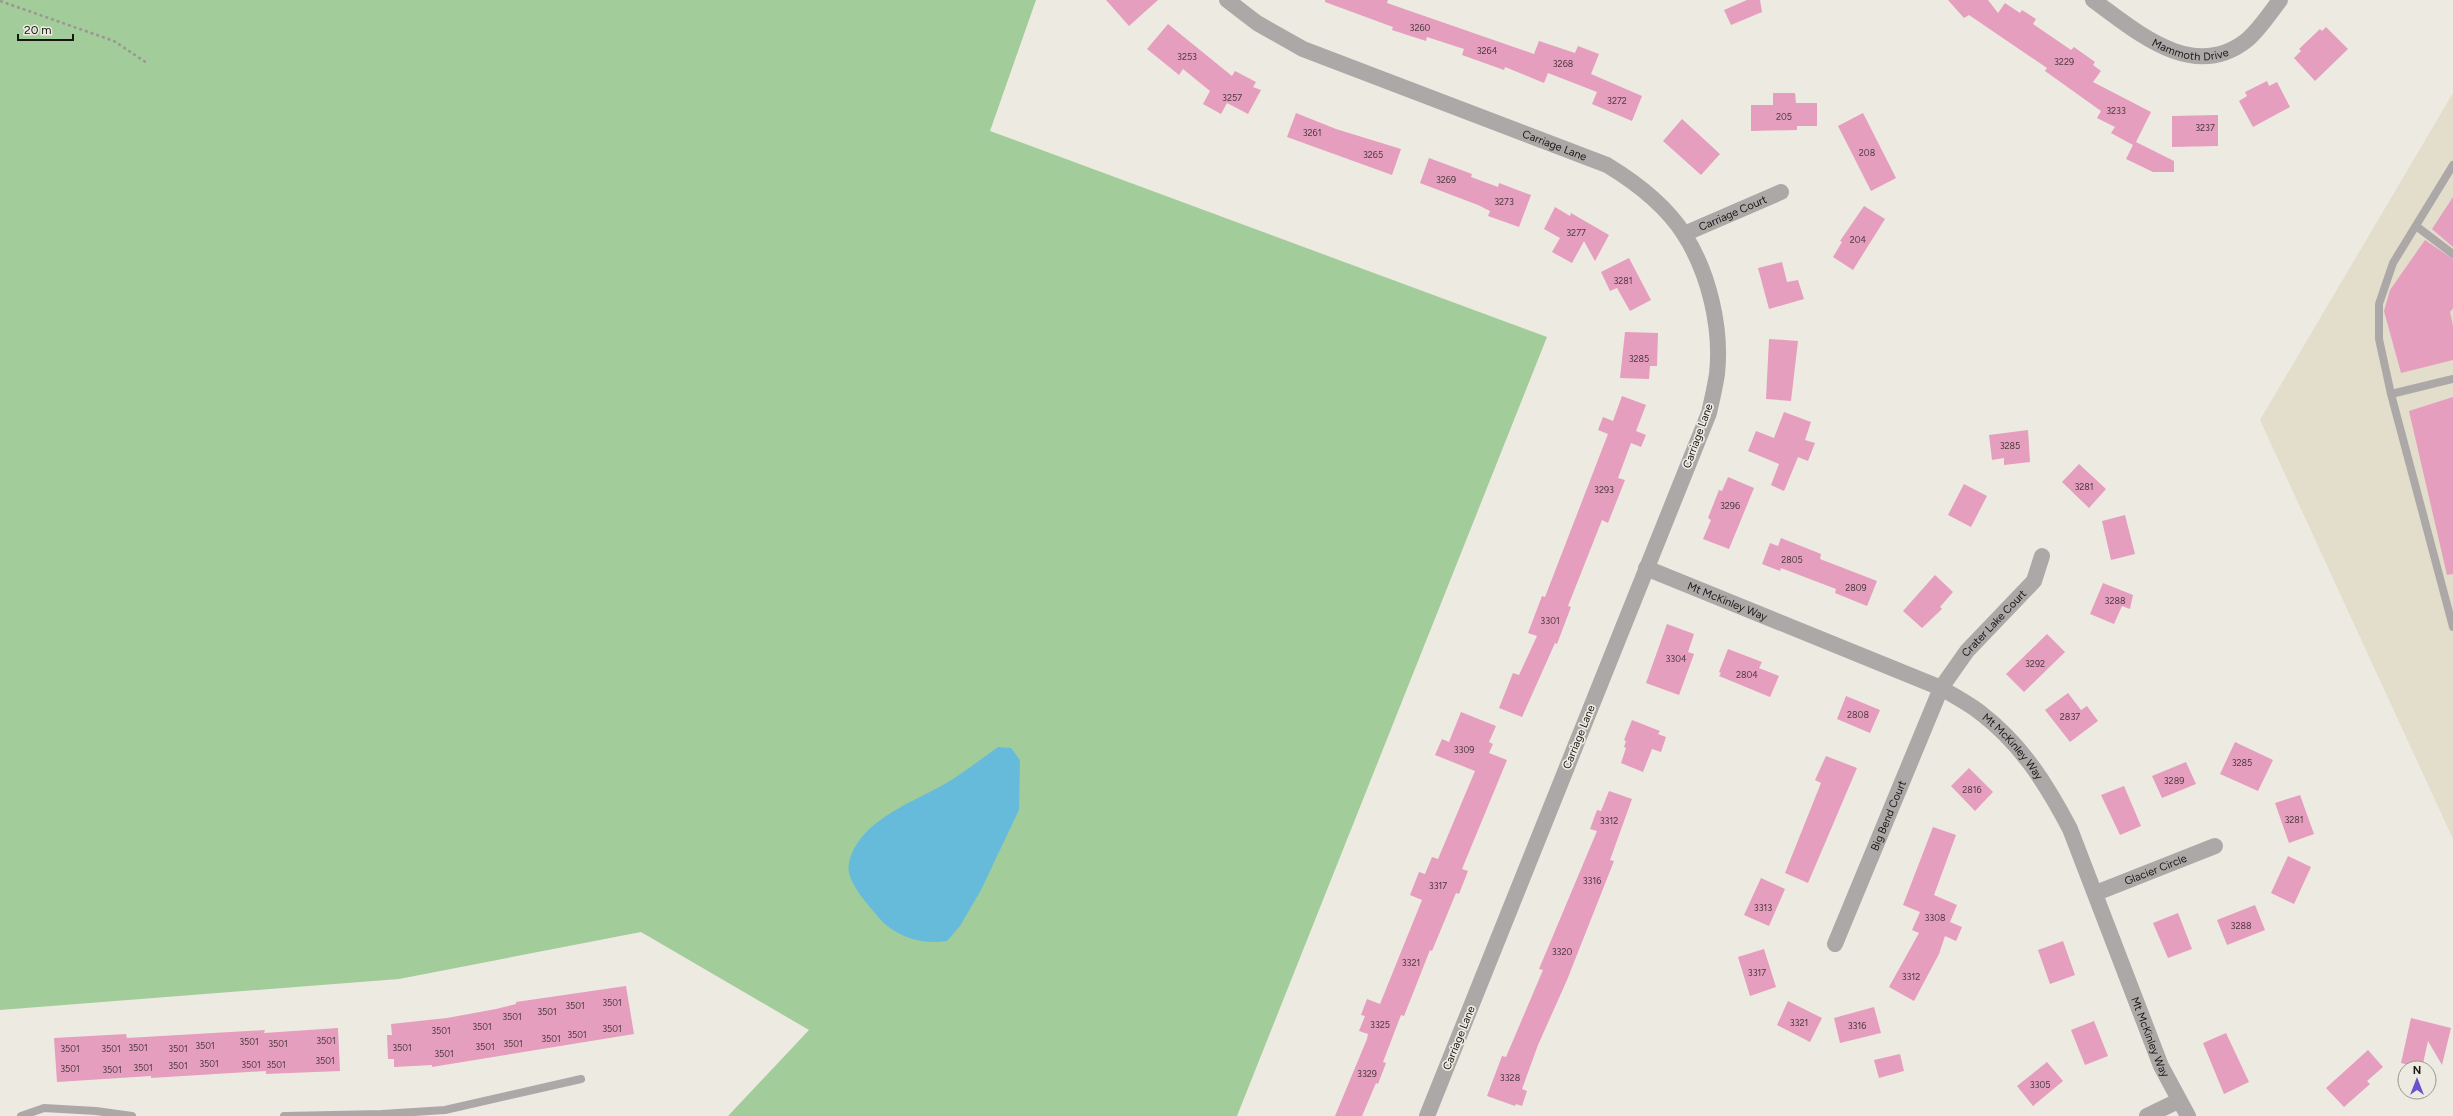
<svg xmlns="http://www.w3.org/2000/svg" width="2453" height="1116" viewBox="0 0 2453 1116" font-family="Figtree,sans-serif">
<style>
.built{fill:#e3ddcc}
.green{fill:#a3cc9b}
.water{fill:#66bbdb}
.building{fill:#e59ebd}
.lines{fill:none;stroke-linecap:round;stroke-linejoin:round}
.path{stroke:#999790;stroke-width:2.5;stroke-dasharray:3 3;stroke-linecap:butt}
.lane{stroke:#ada8a8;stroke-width:8}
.street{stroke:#ada8a8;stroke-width:16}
.labels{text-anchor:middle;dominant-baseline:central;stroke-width:3.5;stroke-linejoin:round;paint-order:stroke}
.number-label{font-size:9px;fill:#4b393e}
.street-label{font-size:11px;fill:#181713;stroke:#edeae1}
</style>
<rect width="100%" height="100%" fill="#edeae1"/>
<!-- built -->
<path class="built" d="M2453,93v746l-193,-419z"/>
<!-- green -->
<path class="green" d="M0,0h1036l-46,131 557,206 -310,779h-509l81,-86 -168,-98 -242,47 -399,31z"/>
<!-- water -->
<path class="water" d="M998,747l13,1 9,12 -1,50 -38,80 -21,36 -13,15c-27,4 -55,-5 -72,-28 -10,-12 -30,-34 -26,-50 11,-46 70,-62 104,-84 15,-10 30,-21 45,-32z"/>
<!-- building -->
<path class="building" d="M1106,0h52l-29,26z
M1325,0h63l-1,3 147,51 5,-13 36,12 3,-7 21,8 -8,20 51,22 -10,25 -40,-17 5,-12 -49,-19 -4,10 -39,-16 -1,3 -42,-15 2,-6 -37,-12 -1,4 -34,-11 1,-3 -68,-25z
M1747,0h13l2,12 -31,13 -7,-15z
M1948,0h40l10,13 7,-10 15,10 2,-3 14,9 -3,5 38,26 3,-3 21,15 -2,3 8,6 -8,11 58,30 -15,30 38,19v11h-21l-27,-13 7,-14 -22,-12 4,-6 -18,-9 4,-7 -56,-40 2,-3 -78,-53 -5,3z
M1168,24l64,52 3,-5 21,11 -3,5 8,3 -13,24 -21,-11 -6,11 -18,-10 7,-13 -27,-22 -4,6 -32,-26z
M2326,27l22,22 -33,32 -21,-23 7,-7 -2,-2 21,-20 2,2z
M2267,81l2,5 8,-4 13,25 -37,20 -14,-26 8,-5 -2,-4z
M1773,93h22l1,10h21v23h-20v4l-46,1v-26h22z
M1296,113l40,16 65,20 -9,26 -105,-38z
M1863,113l33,65 -25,13 -33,-65z
M2218,115v31l-46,1v-31z
M1682,119l38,35 -19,21 -38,-34z
M1429,158l43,16 -1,3 27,10 1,-4 32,12 -12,32 -31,-11 2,-5 -12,-6 -58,-22z
M2453,197v50l-21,-18z
M1864,206l21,13 -32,51 -20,-13 9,-15 -2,-1z
M1555,207l15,9 1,-3 38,22 -14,26 -11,-20 -12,22 -20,-11 8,-14 -16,-9z
M2425,240l28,19v49l-3,4 3,14v34l-52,13 -17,-62 6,-21z
M1629,258l22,42 -21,11 -13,-23 -7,3 -9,-19z
M1782,262l5,20 11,-2 6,19 -35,10 -11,-41z
M1625,332l33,1 -1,33h-7l-1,13 -29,-1z
M1769,339l29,2 -7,60 -25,-2z
M1622,396l24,9 -10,26 10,4 -5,12 -10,-4 -13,35 7,2 -17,43 -6,-3 -34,86 3,1 -14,37 -2,-1 -33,74 -23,-9 14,-35 6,2 18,-39 -9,-3 14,-37 3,1 63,-163 -10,-4 5,-13 10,4z
M2453,397v177l-6,1 -38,-164z
M1784,412l27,10 -6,18 10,3 -7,18 -10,-4 -14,34 -13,-6 8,-21 -31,-13 8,-20 18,7z
M2028,430l2,32 -26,3v-7l-12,2 -3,-25z
M2079,464l27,25 -17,19 -27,-26z
M1728,477l26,11 -25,61 -26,-10 8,-19 -3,-2 11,-28 3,1z
M1964,484l23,12 -16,31 -23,-12z
M2125,515l10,39 -24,6 -9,-39z
M1781,538l40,16 -1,5 57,22 -10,25 -32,-13 1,-4 -55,-21 -1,3 -18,-7 8,-21 8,3z
M1935,575l18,17 -13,15 2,2 -20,19 -19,-17z
M2103,583l30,12 -3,14 -8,-3 -8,18 -24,-10z
M1667,624l27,10 -6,18 6,2 -15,41 -33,-12z
M2047,634l18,18 -41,40 -18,-18z
M1728,649l34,13 -3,6 20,8 -9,21 -51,-21 2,-3 -2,-1z
M2068,693l13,17 6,-4 11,15 -28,21 -25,-32z
M1846,696l34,14 -10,23 -33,-14z
M1461,712l35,14 -7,16 4,2 -4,9 18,7 -45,109 6,2 -9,23 -3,-1 -24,58 -2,-1 -26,66 -3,-1 -18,47 3,1 -8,21 -2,-1 -14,33h-27l32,-77 1,-5 -9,-3 6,-15 -4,-1 6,-16 13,5 42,-104 -12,-5 9,-23 6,2 7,-17 6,2 37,-88 -40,-16 7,-16 7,3z
M1632,720l28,11 -2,3 8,3 -5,15 -9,-3 -9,23 -22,-9 5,-15 -2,-1 2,-6 -2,-1z
M2235,742l38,18 -15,31 -38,-17z
M1826,756l31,12 -49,115 -23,-10 36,-90 -6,-3z
M2186,762l10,22 -34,14 -10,-22z
M1969,768l24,24 -18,19 -24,-25z
M2124,786l17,40 -21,9 -19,-40z
M1609,791l23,8 -22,61 4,1 -47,119 -29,65 -16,44 5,2 -5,15 -6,-2 -1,2 -28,-10 15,-40 4,1 37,-87 -4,-1 58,-138 -7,-2 7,-19 4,1z
M2300,795l14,39 -25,9 -14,-40z
M1933,827l23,8 -22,60 23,10 -7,17 12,5 -6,14 -11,-5 -6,18 -25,47 -25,-14 30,-54 -7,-3 8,-18 -17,-7z
M2288,856l23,11 -17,37 -23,-11z
M1761,878l24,11 -16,37 -25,-11z
M2255,905l10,25 -38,15 -10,-25z
M2178,913l14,36 -24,9 -15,-35z
M2063,941l12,34 -25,9 -12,-34z
M1764,949l12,38 -26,9 -12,-39z
M626,986l8,48 -202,33v-2l-38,2v-8h-6l-1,-24h5l-1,-11 56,-6 49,-9 20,-5v-2z
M1788,1001l34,17 -12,24 -33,-17z
M1874,1007l7,26 -41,10 -6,-25z
M2411,1018l40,10 -9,37 -14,-24 -6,27 -21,-5z
M2094,1021l14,35 -23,9 -14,-35z
M338,1028l2,43 -74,3v-3l-115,7v-2l-94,6 -3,-44 72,-4 1,4 138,-8 -1,3z
M2226,1033l23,49 -25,12 -21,-51z
M2368,1050l15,17 -16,14 3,3 -26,23 -18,-19z
M1900,1054l4,17 -25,7 -5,-18z
M2047,1062l16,19 -30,25 -16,-20z"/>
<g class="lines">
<!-- path -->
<path class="path" d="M0,1l114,40 33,22"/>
<!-- lane -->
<path class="lane" d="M2453,165l-60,98 -14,41v35l12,55 62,233
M2416,226l37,28
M2391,394l62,-15
M382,1114l63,-4 136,-31
M21,1116l23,-8 52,3 36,5
M284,1116l98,-2v2"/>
<!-- street -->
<g class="street">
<path id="s1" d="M1227,0l30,23 46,26 304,116c28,17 59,41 77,69 25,39 38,94 33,140 -2,13 -5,26 -8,39l-282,703"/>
<path id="s2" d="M2093,0c43,31 100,83 154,40 13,-11 23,-27 33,-40"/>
<path id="s3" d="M1684,234l97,-42"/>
<path id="s4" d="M1646,568l295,120c13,8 29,16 41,26 40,31 65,71 88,115l91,237 27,50"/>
<path id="s5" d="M2096,893l119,-47"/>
<path id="s6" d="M1835,944l106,-256 26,-37 67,-70 8,-25"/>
<path d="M2147,1116l31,-15"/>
</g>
</g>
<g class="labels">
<!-- number labels -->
<g class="number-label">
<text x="1420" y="27">3260</text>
<text x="1487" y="50">3264</text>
<text x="1187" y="56">3253</text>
<text x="2064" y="61">3229</text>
<text x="1563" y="63">3268</text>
<text x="1232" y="97">3257</text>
<text x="1617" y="100">3272</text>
<text x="2116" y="110">3233</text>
<text x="1784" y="116">205</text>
<text x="2205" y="127">3237</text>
<text x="1312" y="132">3261</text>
<text x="1867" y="152">208</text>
<text x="1373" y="154">3265</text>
<text x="1446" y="179">3269</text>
<text x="1504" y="201">3273</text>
<text x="1576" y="232">3277</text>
<text x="1858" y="239">204</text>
<text x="1623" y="280">3281</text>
<text x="1639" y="358">3285</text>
<text x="2010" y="445">3285</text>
<text x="2084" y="486">3281</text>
<text x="1604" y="489">3293</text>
<text x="1730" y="505">3296</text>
<text x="1792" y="559">2805</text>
<text x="1856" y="587">2809</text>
<text x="2115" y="600">3288</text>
<text x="1550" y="620">3301</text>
<text x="1676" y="658">3304</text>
<text x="2035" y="663">3292</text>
<text x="1747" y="674">2804</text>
<text x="1858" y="714">2808</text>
<text x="2070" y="716">2837</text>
<text x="1464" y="749">3309</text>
<text x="2242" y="762">3285</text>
<text x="2174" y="780">3289</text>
<text x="1972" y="789">2816</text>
<text x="2294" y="819">3281</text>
<text x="1609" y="820">3312</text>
<text x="1592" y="880">3316</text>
<text x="1438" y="885">3317</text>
<text x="1763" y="907">3313</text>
<text x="1935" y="917">3308</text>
<text x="2241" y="925">3288</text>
<text x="1562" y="951">3320</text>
<text x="1411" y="962">3321</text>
<text x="1757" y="972">3317</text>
<text x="1911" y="976">3312</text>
<text x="612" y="1002">3501</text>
<text x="575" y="1005">3501</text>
<text x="547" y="1011">3501</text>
<text x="512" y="1016">3501</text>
<text x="1799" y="1022">3321</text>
<text x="1380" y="1024">3325</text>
<text x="1857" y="1025">3316</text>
<text x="482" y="1026">3501</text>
<text x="612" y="1028">3501</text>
<text x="441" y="1030">3501</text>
<text x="577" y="1034">3501</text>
<text x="551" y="1038">3501</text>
<text x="326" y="1040">3501</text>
<text x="249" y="1041">3501</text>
<text x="278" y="1043">3501</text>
<text x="513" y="1043">3501</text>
<text x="205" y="1045">3501</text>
<text x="485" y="1046">3501</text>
<text x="138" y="1047">3501</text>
<text x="402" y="1047">3501</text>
<text x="70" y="1048">3501</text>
<text x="111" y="1048">3501</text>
<text x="178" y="1048">3501</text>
<text x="444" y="1053">3501</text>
<text x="325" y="1060">3501</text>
<text x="209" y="1063">3501</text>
<text x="251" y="1064">3501</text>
<text x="276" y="1064">3501</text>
<text x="178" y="1065">3501</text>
<text x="143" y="1067">3501</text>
<text x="70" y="1068">3501</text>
<text x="112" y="1069">3501</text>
<text x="1367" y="1073">3329</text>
<text x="1510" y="1077">3328</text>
<text x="2040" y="1084">3305</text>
</g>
<!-- street labels -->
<g class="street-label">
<text stroke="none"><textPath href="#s2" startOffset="112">Mammoth Drive</textPath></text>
<text stroke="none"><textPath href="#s1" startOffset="360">Carriage Lane</textPath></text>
<text stroke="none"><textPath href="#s3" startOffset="53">Carriage Court</textPath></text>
<text transform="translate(1698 436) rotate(-70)">Carriage Lane</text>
<text stroke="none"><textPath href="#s4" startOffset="88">Mt McKinley Way</textPath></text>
<text stroke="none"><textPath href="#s6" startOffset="361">Crater Lake Court</textPath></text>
<text transform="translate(1579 737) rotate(-68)">Carriage Lane</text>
<text stroke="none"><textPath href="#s4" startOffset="412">Mt McKinley Way</textPath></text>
<text stroke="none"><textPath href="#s6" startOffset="139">Big Bend Court</textPath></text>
<text stroke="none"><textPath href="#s5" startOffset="64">Glacier Circle</textPath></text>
<text stroke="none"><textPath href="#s4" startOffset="736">Mt McKinley Way</textPath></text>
<text transform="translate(1459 1038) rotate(-68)">Carriage Lane</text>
</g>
</g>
<!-- north arrow -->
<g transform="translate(2417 1080)"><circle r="19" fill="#edeae1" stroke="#98968f"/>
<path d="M0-3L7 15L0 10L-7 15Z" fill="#6953cc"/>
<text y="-6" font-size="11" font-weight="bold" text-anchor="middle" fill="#181713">N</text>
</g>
<!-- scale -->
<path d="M18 34v6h55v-6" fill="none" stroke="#181713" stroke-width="2"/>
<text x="24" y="34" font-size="12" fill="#181713" stroke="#edeae1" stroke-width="3" paint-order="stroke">20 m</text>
</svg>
